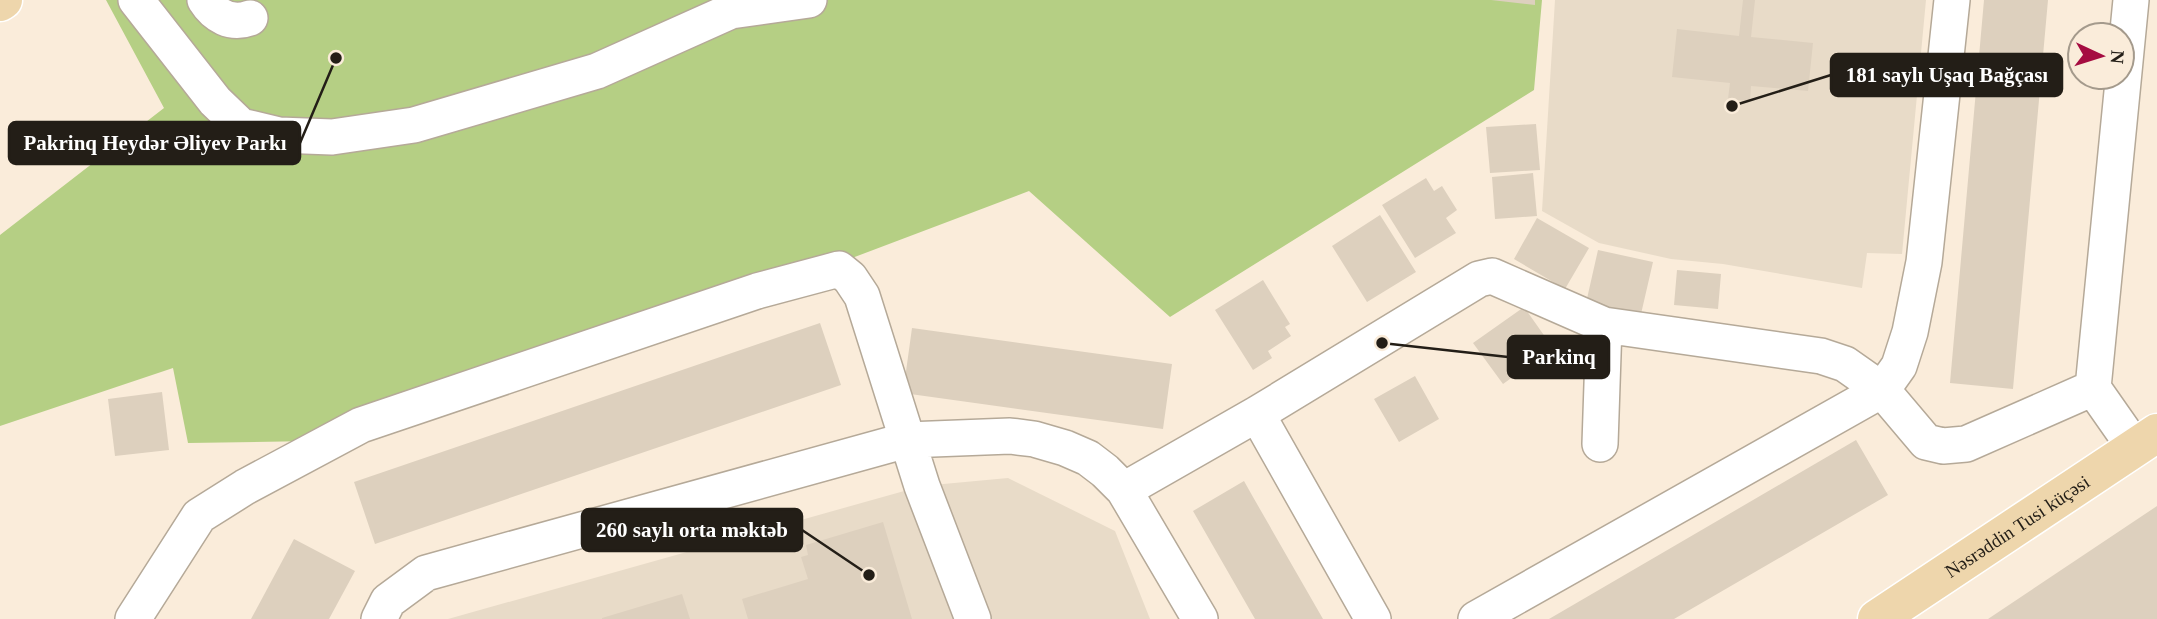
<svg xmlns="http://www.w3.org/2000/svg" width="2157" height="619" viewBox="0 0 2157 619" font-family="Georgia,serif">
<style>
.education{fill:#e8dbc8}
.green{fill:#b5cf84}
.building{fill:#ddd0be}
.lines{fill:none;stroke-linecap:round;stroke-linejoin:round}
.minor-casing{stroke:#b5a998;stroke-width:38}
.major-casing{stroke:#fff;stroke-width:41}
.minor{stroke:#fff;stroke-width:35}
.major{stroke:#eed6ac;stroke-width:38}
.labels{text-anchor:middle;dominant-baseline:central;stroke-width:5;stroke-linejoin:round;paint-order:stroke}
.street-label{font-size:19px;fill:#231e17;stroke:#faecda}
.leader{fill:none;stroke:#231e17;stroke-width:2.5}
.callout-dot{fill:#231e17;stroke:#faecda;stroke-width:2.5}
.callout{fill:#231e17;stroke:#231e17;stroke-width:2.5}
.callout-label{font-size:21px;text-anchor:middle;font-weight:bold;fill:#fff}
</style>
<rect width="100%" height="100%" fill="#faecda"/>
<!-- education -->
<path class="education" d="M1555,0h371l-24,254 -35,-1 -5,35 -139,-24 -52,-5 -72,-16 -57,-32z
M1008,478l107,53 35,88h-702l474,-133z"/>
<!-- green -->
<path class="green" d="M106,0h1436l-8,90 -364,227 -141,-126 -177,67 -540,183 -124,2 -15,-75 -173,58v-191l164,-127z"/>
<!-- building -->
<path class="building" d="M1491,0h44v5z
M1743,0h12l-4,37 62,6 -5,48 -57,-5 -1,15 -22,-2 2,-16 -58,-6 5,-48 62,7z
M1984,0h64l-35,389 -63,-6z
M1536,124l4,46 -50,3 -4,-46z
M1533,173l4,43 -42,3 -3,-42z
M1426,178l8,13 8,-5 15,24 -11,8 10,15 -41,25 -33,-53z
M1380,215l36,57 -49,30 -35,-56z
M1537,218l52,30 -24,41 -51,-30z
M1598,250l55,12 -12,52 -55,-11z
M1677,270l44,4 -3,35 -44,-4z
M1263,280l27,44 -5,3 6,9 -23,15 4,7 -19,12 -38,-60z
M1524,307l29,41 -50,36 -30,-41z
M820,323l21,62 -466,159 -21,-62z
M912,328l260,36 -9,65 -260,-36z
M1415,376l24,43 -40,23 -25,-43z
M162,392l7,58 -54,6 -7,-57z
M1856,440l32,55 -214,124h-125z
M1244,481l9,16 70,122h-68l-62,-108z
M2157,506v113h-169z
M883,522l29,97h-164l-6,-20 66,-20 -7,-22 7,-2 -2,-10z
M294,539l61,32 -26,48h-78z
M682,594l8,25h-88v-1z"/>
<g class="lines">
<!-- minor casing -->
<g class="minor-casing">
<path id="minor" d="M136,0l79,101 26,25 38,9 53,2 82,-12 183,-54 134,-60 78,-11
M205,0c10,16 26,25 45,18
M2093,388l38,-388
M1257,414l116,205
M1600,444l4,-119
M1124,490l133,-76 222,-135 13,-3 112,49 217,31 24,8 37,26 44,52 17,4 23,-2 127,-56 42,60
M133,619l66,-103 46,-29 116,-62 396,-134 82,-22 11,9 12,18 60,190 51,133
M379,619l9,-18 38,-28 481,-133 103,-4 24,3 31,9 23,10 17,13 19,19 76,129
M1476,619l406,-229 17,-24 11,-34 14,-70 28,-262"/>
</g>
<!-- major casing -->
<g class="major-casing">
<g id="major">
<path d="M0,2l3,-2"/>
<path id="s1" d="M1877,619l280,-186"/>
</g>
</g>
<!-- minor -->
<use href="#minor" class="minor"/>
<!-- major -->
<use href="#major" class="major"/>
</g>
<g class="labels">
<!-- street labels -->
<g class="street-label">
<text stroke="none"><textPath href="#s1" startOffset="168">Nəsrəddin Tusi küçəsi</textPath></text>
</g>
</g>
<!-- callouts -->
<path class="leader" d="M1732 106L1831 75M336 58L300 143M1382 343L1508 357M869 575L802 530"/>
<g class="callout-dot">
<circle cx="1732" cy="106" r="7"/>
<circle cx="336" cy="58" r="7"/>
<circle cx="1382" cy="343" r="7"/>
<circle cx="869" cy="575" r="7"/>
</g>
<g class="callout">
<rect x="1831" y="54" width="231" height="42" rx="7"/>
<rect x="9" y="122" width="291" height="42" rx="7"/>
<rect x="1508" y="336" width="101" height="42" rx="7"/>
<rect x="582" y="509" width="220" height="42" rx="7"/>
</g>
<g class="callout-label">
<text x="1947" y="82">181 saylı Uşaq Bağçası</text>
<text x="155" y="150">Pakrinq Heydər Əliyev Parkı</text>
<text x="1559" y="364">Parkinq</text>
<text x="692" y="537">260 saylı orta məktəb</text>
</g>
<!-- north arrow -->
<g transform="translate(2101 56) rotate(94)"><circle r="33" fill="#faecda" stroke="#a49a8c" stroke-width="2"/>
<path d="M0-5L12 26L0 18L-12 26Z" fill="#a50c41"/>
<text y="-10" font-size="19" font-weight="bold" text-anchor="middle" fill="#231e17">N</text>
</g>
</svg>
